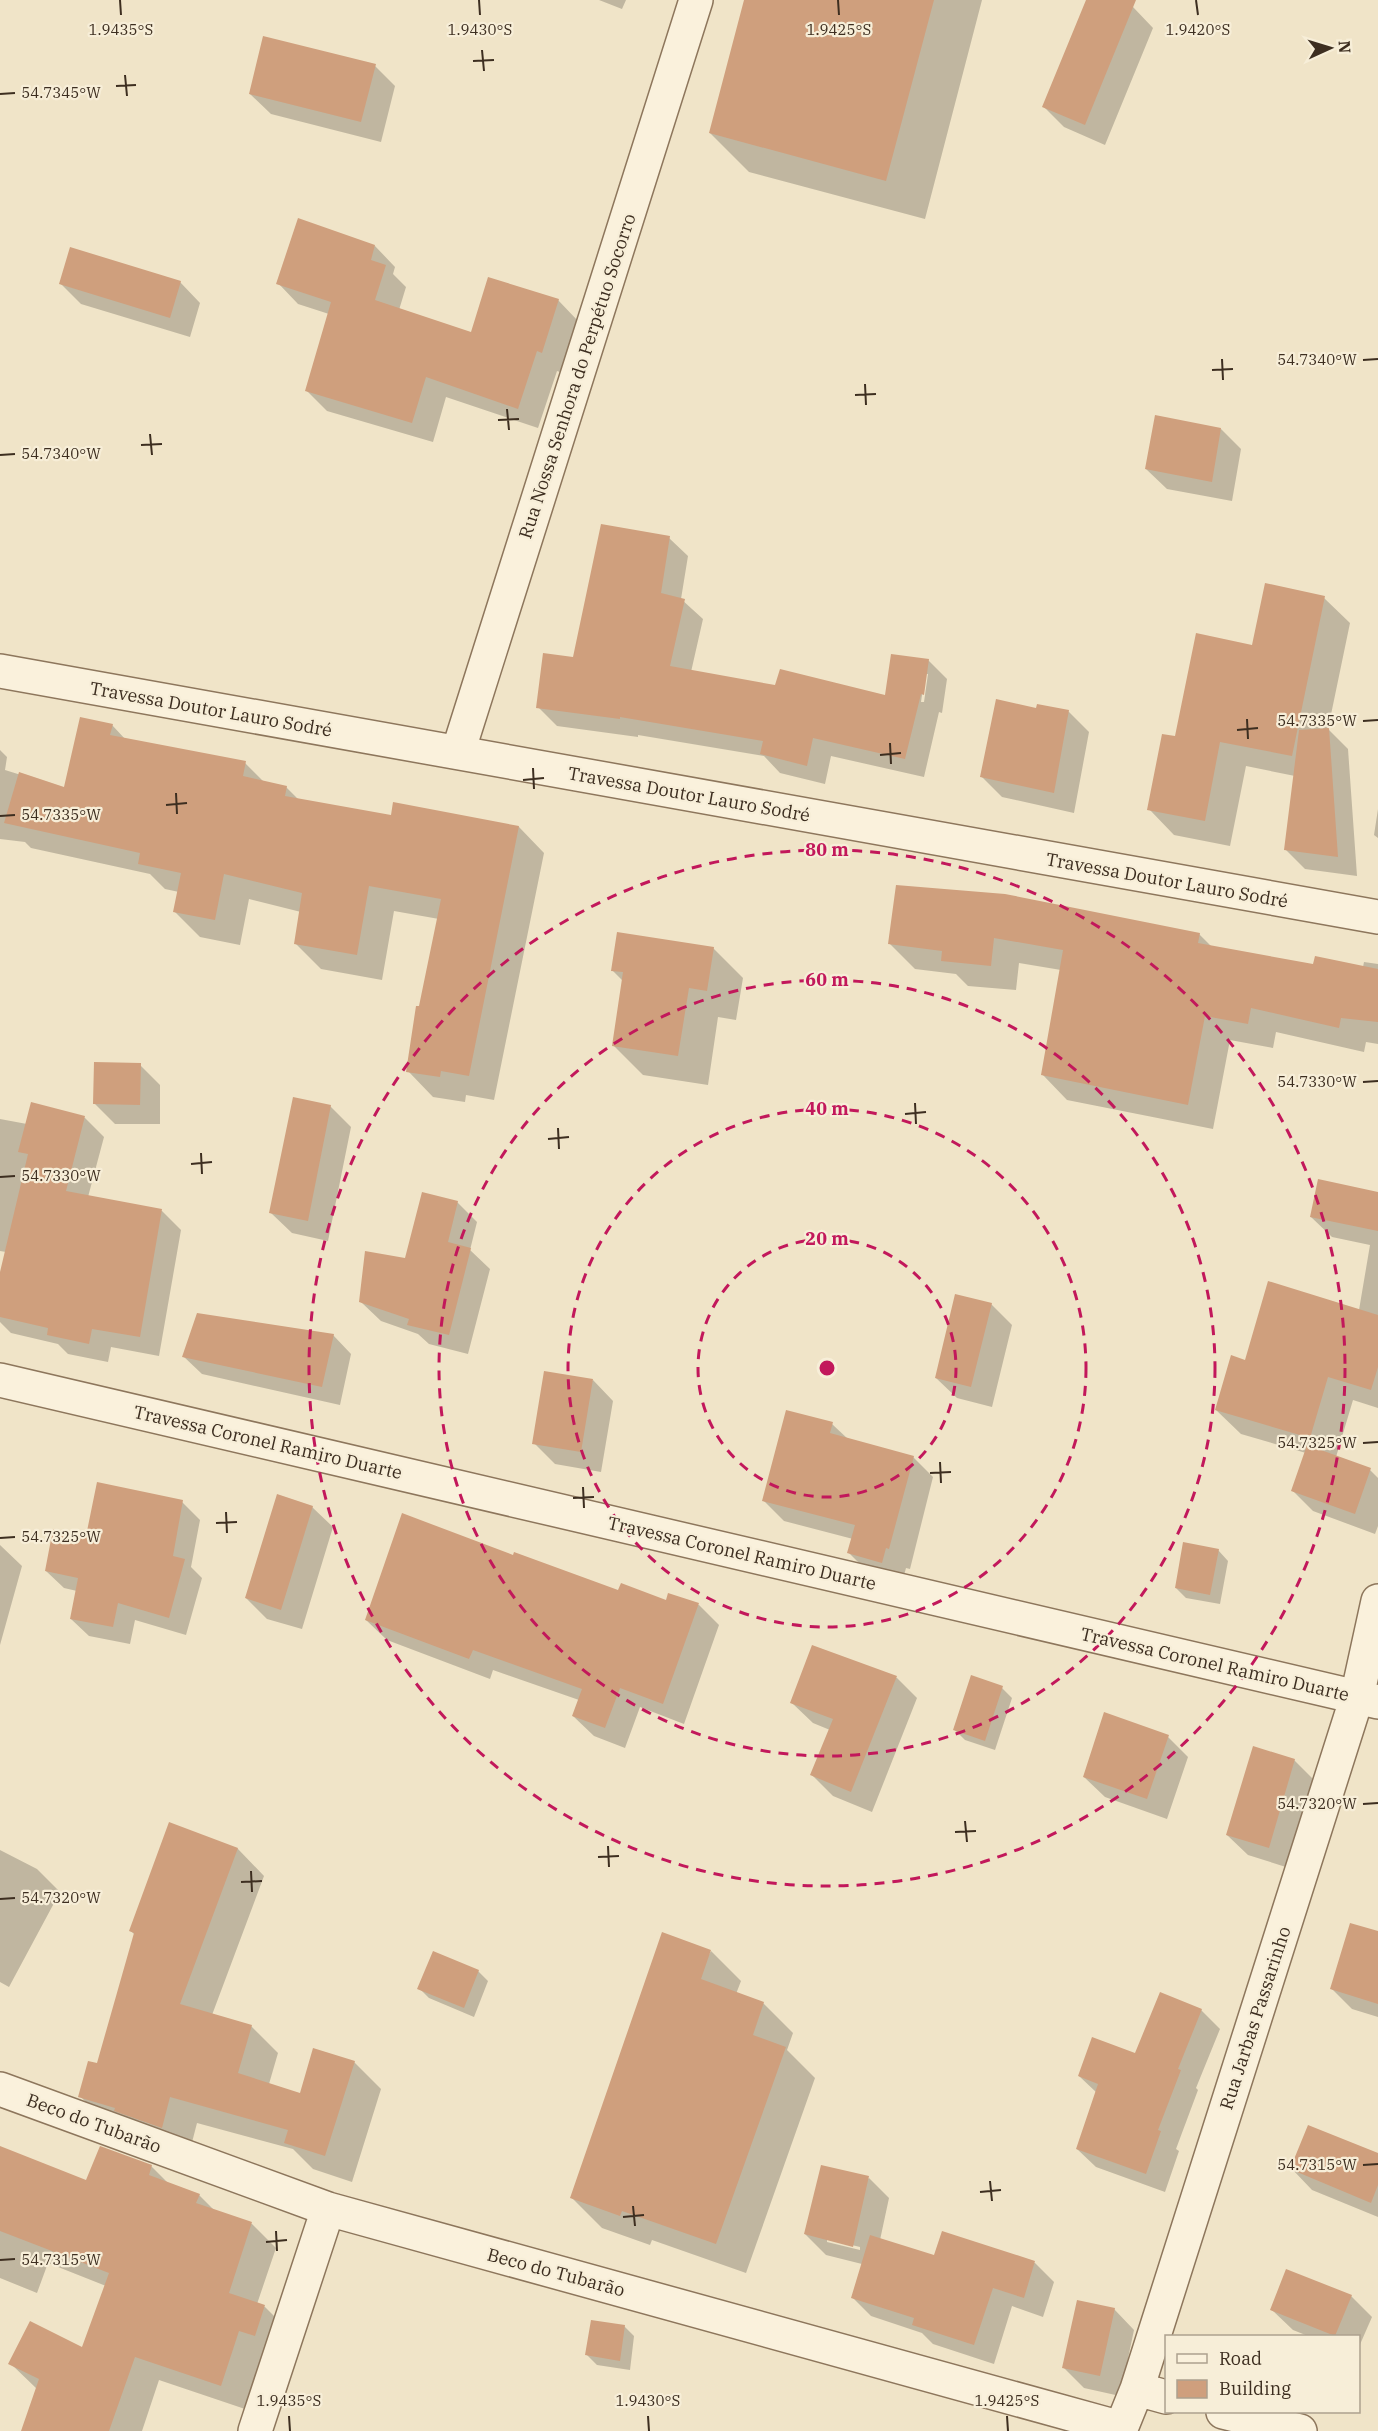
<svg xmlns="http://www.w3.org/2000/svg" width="1378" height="2431" viewBox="0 0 1378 2431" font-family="'IBM Plex Serif',serif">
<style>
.shadow{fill:#0003;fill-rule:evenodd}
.building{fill:#cf9f7d}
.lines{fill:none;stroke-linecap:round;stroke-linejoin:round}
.street-casing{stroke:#8d765c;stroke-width:36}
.street{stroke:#faf1dc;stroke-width:33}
.ticks{fill:none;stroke:#3d2e20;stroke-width:2}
.ring{fill:none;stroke:#c2185b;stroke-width:3;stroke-dasharray:10 8}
.labels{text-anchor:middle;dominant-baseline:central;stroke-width:4.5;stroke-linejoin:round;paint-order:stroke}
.street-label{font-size:18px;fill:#3d2e20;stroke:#f7eed8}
.ticks-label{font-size:15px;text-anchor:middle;fill:#3d2e20;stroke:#f7eed8;stroke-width:4.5;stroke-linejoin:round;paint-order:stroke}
.centre{fill:#c2185b;stroke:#f7eed8;stroke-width:3}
.ring-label{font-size:18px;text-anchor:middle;font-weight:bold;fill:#c2185b;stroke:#f7eed8;stroke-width:4.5;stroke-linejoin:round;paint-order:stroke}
</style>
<rect width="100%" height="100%" fill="#f0e4c8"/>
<!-- shadow -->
<path class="shadow" d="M599,0h27l-4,9z
M745,0h237l-57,219 -176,-47 -39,-39z
M1088,0h27l18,7 20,21 -48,117 -41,-18 -20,-20z
M375,66l20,20 -14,56 -110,-28 -21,-20z
M375,246l20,21 -2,7 13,13 -7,23 73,24 86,-34 20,21 -15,52 -6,-2 -19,57 -92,-31 -13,45 -106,-31 -20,-20 22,-77 -31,-10 -20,-21z
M180,282l20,21 -10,34 -109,-33 -20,-20z
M1221,429l20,20 -9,52 -65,-12 -21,-20z
M669,538l19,18 -7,43 22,20 -12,53 86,15 109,10 42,-37 19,19 -5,34 -3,-1 -15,65 -93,-21 -6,28 -45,-11 -16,-17 -126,-21v2l-81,-11 -19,-19zM925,674h3l-4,28h-3z
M1324,598l26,25 -22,106 20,20 9,127 -52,-7 -20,-20 10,-73 -49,-10 -16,80 -56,-11 -25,-26 27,-71z
M1037,709l31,2 21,21 -15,81 -72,-16 -21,-21z
M112,725l14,15 119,23 19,19 22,5 13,13 93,16 127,11 25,26 -50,247 -28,-5 -1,7 -32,-5 -25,-26 31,-152 -45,-8 -12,69 -61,-11 -26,-26 6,-31 -52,-13 -9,46 -40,-8 -25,-25 4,-20 -14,-3 -15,-15 -119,-26 -6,-6 -25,-3v-89l7,7 -2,13 61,19z
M1378,809v29l-4,-3z
M897,886l302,48 13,13 103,19 48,1 1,-5 14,2v80l-12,-2 -2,10 -88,-20 -3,16 -43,-8 -17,89 -146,-29 -25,-26 19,-104 -42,-7 -3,27 -48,-4 -12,-12 -41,-5 -25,-25z
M713,948l30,30 -7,42 -18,-3 -10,68 -65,-10 -30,-30 10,-64 -11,-11z
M140,1065l20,20v39h-45l-20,-20z
M32,1104l53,14 19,19 -16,60 74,14 19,19 -22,126 -48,-9 -3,15 -40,-8 -10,-10 -47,-11 -11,-11v-43l6,-27 -6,-1v-132l27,5z
M330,1106l21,21 -23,114 -36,-8 -21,-20z
M1378,1194v214l-25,-8 -17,57 34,13 8,8v48l-3,8 -62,-23 -21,-21 14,-37 -65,-19 -25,-24 30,-49 113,-51 11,-65 -38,-8 -21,-20z
M457,1202l20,20 -7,28 20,19 -22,85 -39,-10 -11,-10 -37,-13 -20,-19 45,-43z
M991,1304l21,21 -20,82 -35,-9 -21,-20z
M333,1335l18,19 -11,51 -138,-31 -19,-18z
M593,1380l20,21 -12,71 -46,-8 -21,-21z
M832,1424l17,16 64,17 20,20 -23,92 -4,-1 -4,15 -33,-10 -20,-20 4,-14 -69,-18 -21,-21z
M182,1502l18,18 -9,47 11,11 -16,57 -51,-15 -5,24 -41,-8 -18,-17 6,-28 -13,-3 -18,-17z
M312,1507l21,20 -31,102 -35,-10 -21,-21z
M0,1545l22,21 -22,79z
M1218,1550l10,11 -8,43 -34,-6 -10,-10z
M514,1557l105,35 48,10 2,-7 30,10 20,20 -35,99 -44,-17 -15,41 -31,-12 -21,-20 6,-16 -86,-30 -3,9 -103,-39 -21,-20z
M813,1647l84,31 20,20 -45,114 -39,-16 -21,-21 18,-45 -17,-7 -21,-20z
M1002,1688l10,10 -17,52 -30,-10 -10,-10z
M1168,1737l20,20 -21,62 -62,-22 -21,-20z
M1294,1760l21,21 -26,87 -41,-13 -21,-20z
M170,1824l68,25 26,27 -52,139 39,11 27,27 -9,31 31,11 54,-33 27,27 -29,93 -39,-13 -20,-20 -96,-26 -8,31 -83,-31 -26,-27 18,-31 37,-130 -4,-4z
M0,1850l37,19 23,23 -51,95 -9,-5z
M1378,1933v84l-26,-8 -20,-20z
M711,1951l30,30 -5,13 27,9 30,30 -6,17 28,28 -69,195 -94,-33 -2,5 -48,-17 -30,-30z
M478,1971l10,10 -14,36 -45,-19 -10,-10z
M1201,2010l19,19 -24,59 2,2 -22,59 3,2 -14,41 -69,-25 -19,-18 20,-56 -18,-17 57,-21z
M0,2147l87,35 64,-16 18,18 30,11 16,16 37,13 24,24 -19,56 8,3 24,24 -44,78 -86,-29 -17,51h-119l14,-42 -27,-26 72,-14 24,-63 -58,-23 -11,30 -37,-15z
M1378,2155v62l-66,-27 -20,-21z
M869,2178l20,20 -9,42 55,17 8,-24 92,30 19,19 -11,35 -31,-11 -18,58 -61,-20 -11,-11 -51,-17 -19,-19 10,-33 -36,-9 -21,-21zM827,2239l33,8v3l-33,-8z
M1351,2296l21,21 -14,32v-13h-50l-15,-6 -21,-20z
M1114,2309l20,21 -14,66 -36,-8 -20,-20z
M624,2326l10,10 -4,34 -33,-5 -10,-10z"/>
<!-- building -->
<path class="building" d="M744,0h190l-48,181 -177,-48z
M1086,0h50l-51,125 -43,-18z
M263,36l113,28 -15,58 -112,-28z
M298,218l77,27 -4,15 15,5 -11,35 96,32 17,-55 71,22 -17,54 -5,-2 -19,58 -92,-32 -14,46 -107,-32 26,-89 -55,-18z
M70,247l111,34 -11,37 -111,-34z
M1155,415l66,13 -9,54 -67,-13z
M601,524l69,12 -9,57 24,6 -15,67 105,19 5,-16 105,26 6,-41 38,5 -5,36 -3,-1 -16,65 -92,-21 -6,28 -47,-12 3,-13 -143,-24v2l-84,-11 7,-55 30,4z
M1265,583l60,13 -33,160 -72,-14 -15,79 -58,-11 15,-76 13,2 21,-103 56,12z
M996,699l40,9 1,-4 32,6 -15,83 -74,-16z
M80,717l33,7 -3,11 136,26 -3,15 44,10 -2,10 106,19 2,-13 126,24 -50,250 -28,-5 -1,6 -34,-5 10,-66h3l22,-107 -72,-13 -12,69 -63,-11 8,-51 -78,-19 -9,46 -42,-8 8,-39 -43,-9 2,-11 -136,-30 15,-51 45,15z
M1329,728l9,129 -54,-7 15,-120z
M896,885l109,9 195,39 -2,10 115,21 2,-8 63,13v53l-37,-4 -2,10 -88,-20 -3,16 -43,-8 -17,89 -147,-30 22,-125 -69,-12 -3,28 -50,-5 1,-10 -54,-7z
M617,932l97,15 -7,44 -18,-3 -11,68 -66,-10 11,-74 -12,-1z
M94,1062l47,1 -1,42 -47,-1z
M293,1097l38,8 -23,116 -39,-8z
M31,1102l54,14 -19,75 96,18 -22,128 -48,-8 -3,15 -42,-9 1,-7 -48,-11v-45l28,-118 -10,-2z
M1318,1179l60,13v39l-68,-14z
M422,1192l36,9 -10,41 23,6 -22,87 -42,-10 2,-6 -50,-17 6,-51 40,7z
M1268,1281l110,34v52l-7,23 -43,-13 -18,61 -95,-28 16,-55 14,5z
M955,1294l37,9 -21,84 -36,-9z
M197,1313l137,21 -12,53 -140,-30z
M544,1371l49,8 -12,73 -49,-8z
M786,1410l47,12 -3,11 84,23 -25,93 -3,-1 -4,15 -35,-10 8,-28 -93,-24z
M1307,1445l64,23 -16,46 -64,-23z
M97,1482l86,18 -10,56 12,3 -16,59 -51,-15 -5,24 -43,-8 8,-41 -33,-7 8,-42 33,7z
M277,1494l36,12 -32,104 -36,-12z
M402,1513l111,42 1,-3 104,38 3,-7 45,17 2,-7 31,10 -36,101 -43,-16 -15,40 -33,-12 10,-27 -109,-39 -4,9 -104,-39z
M1183,1542l36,7 -9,46 -35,-7z
M812,1645l85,31 -46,116 -41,-17 23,-56 -43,-16z
M971,1675l32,11 -18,55 -32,-11z
M1104,1712l65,23 -22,64 -64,-22z
M1253,1746l42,13 -26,89 -43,-13z
M169,1822l69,26 -58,156 72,21 -14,48 62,20 13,-45 42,13 -30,95 -41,-13 4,-13 -118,-33 -8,31 -48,-17 1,-3 -37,-11 10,-36 9,2 37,-130 -5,-2z
M1350,1923l28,8v73l-48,-15z
M662,1932l49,18 -10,29 63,23 -11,33 33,12 -70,197 -94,-33 -2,5 -50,-18z
M433,1951l46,19 -15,38 -47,-19z
M1160,1992l42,17 -24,60 3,1 -23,60 3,1 -15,43 -70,-25 22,-65 -20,-8 14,-39 43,16z
M1308,2125l70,28v32l-7,18 -81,-34z
M0,2146l86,34 14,-34 52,19 -3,10 51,19 -4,9 56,19 -23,71 36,12 -10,31 -16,-5 -18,55 -86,-29 -26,74h-88l18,-52 -31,-15 22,-43 52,26 27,-74 -109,-42z
M821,2165l48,11 -16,71 -49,-13z
M942,2231l93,30 -11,37 -31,-10 -19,57 -62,-20 2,-7 -63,-20 19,-63 64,20z
M1286,2269l66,26 -17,41 -65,-26z
M1077,2300l38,8 -15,68 -38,-8z
M591,2320l34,5 -5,36 -35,-6z"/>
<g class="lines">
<!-- street casing -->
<g class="street-casing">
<path id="street" d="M0,671l1378,246
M458,752l238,-752
M0,1380l1378,322
M0,2089l328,120 793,219
M1137,2389l29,8
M1223,2412l77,19
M255,2431l73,-222
M1120,2431l17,-42 220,-692 21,-96"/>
</g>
<!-- street -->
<use href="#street" class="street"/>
</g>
<!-- ticks -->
<path class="ticks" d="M120,0l1,15M479,0l1,15M838,0l1,15M1196,0l2,15M482,50l2,21M473,61l21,-1M125,75l2,21M116,86l20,-1M0,94l15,-1M1222,359l1,21M1363,360l15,-1M1212,370l21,-1M865,384l1,21M855,395l21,-1M507,409l2,21M498,420l21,-1M150,434l2,21M141,445l21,-1M0,455l15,-1M1247,719l1,20M1363,721l15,-1M1237,730l21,-2M890,743l1,21M880,755l21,-2M533,768l1,21M523,780l21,-2M176,793l1,21M166,805l21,-2M0,816l15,-1M1363,1082l15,-1M915,1103l1,21M905,1114l21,-2M558,1128l1,21M548,1139l21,-2M201,1153l1,21M191,1164l21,-2M0,1177l15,-1M1363,1443l15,-1M940,1462l1,21M930,1473l21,-1M583,1487l1,21M573,1498l21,-1M226,1512l1,21M216,1523l21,-1M0,1538l15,-1M1363,1804l15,-1M965,1821l2,21M955,1832l21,-1M608,1846l1,21M598,1857l21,-1M251,1871l1,21M241,1882l21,-1M0,1899l15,-1M1363,2165l15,-1M990,2181l2,20M980,2192l21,-2M633,2206l2,20M623,2217l21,-2M276,2231l1,20M266,2242l21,-2M0,2260l15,-1M289,2416l1,15M648,2416l1,15M1007,2416l1,15"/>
<!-- distance rings -->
<g class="ring">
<circle cx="827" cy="1368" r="129"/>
<circle cx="827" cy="1368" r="259"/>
<circle cx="827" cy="1368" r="388"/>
<circle cx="827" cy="1368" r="518"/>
</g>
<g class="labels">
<!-- street labels -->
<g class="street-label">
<text transform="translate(577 376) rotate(-72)">Rua Nossa Senhora do Perpétuo Socorro</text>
<text transform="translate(211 709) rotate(10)">Travessa Doutor Lauro Sodré</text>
<text transform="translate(689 794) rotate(10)">Travessa Doutor Lauro Sodré</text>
<text transform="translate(1167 880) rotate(10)">Travessa Doutor Lauro Sodré</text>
<text transform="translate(268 1442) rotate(13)">Travessa Coronel Ramiro Duarte</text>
<text transform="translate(742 1553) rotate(13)">Travessa Coronel Ramiro Duarte</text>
<text transform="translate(1215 1664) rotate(13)">Travessa Coronel Ramiro Duarte</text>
<text transform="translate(1255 2018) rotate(-72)">Rua Jarbas Passarinho</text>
<text transform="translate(94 2123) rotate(20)">Beco do Tubarão</text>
<text transform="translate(556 2272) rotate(15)">Beco do Tubarão</text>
</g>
</g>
<g class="ticks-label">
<text x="121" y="35">1.9435°S</text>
<text x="480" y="35">1.9430°S</text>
<text x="839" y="35">1.9425°S</text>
<text x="1198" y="35">1.9420°S</text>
<text x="61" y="98">54.7345°W</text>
<text x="1317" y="365">54.7340°W</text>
<text x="61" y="459">54.7340°W</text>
<text x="1317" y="726">54.7335°W</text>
<text x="61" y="820">54.7335°W</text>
<text x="1317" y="1087">54.7330°W</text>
<text x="61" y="1181">54.7330°W</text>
<text x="1317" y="1448">54.7325°W</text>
<text x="61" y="1542">54.7325°W</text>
<text x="1317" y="1809">54.7320°W</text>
<text x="61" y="1903">54.7320°W</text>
<text x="1317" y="2170">54.7315°W</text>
<text x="61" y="2265">54.7315°W</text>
<text x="289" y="2406">1.9435°S</text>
<text x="648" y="2406">1.9430°S</text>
<text x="1007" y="2406">1.9425°S</text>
</g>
<circle cx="827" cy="1368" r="9" class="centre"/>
<g class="ring-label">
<text x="827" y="856">80 m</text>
<text x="827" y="986">60 m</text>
<text x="827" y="1115">40 m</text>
<text x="827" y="1245">20 m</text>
</g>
<!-- legend -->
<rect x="1165" y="2335" width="195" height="78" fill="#f7eed8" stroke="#ada18e" stroke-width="1.5"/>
<rect x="1177" y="2354" width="30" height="9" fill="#faf1dc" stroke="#ada18e" stroke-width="1.5"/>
<text x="1219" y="2365" font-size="18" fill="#3d2e20">Road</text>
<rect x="1177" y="2380" width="30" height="18" fill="#cf9f7d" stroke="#ada18e" stroke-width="1.5"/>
<text x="1219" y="2395" font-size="18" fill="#3d2e20">Building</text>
<!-- north arrow -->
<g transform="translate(1330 48) rotate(86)" stroke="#f7eed8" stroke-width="4.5" paint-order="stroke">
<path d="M0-4.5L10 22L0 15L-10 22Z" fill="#3d2e20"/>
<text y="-9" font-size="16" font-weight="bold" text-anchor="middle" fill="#3d2e20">N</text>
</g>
</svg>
